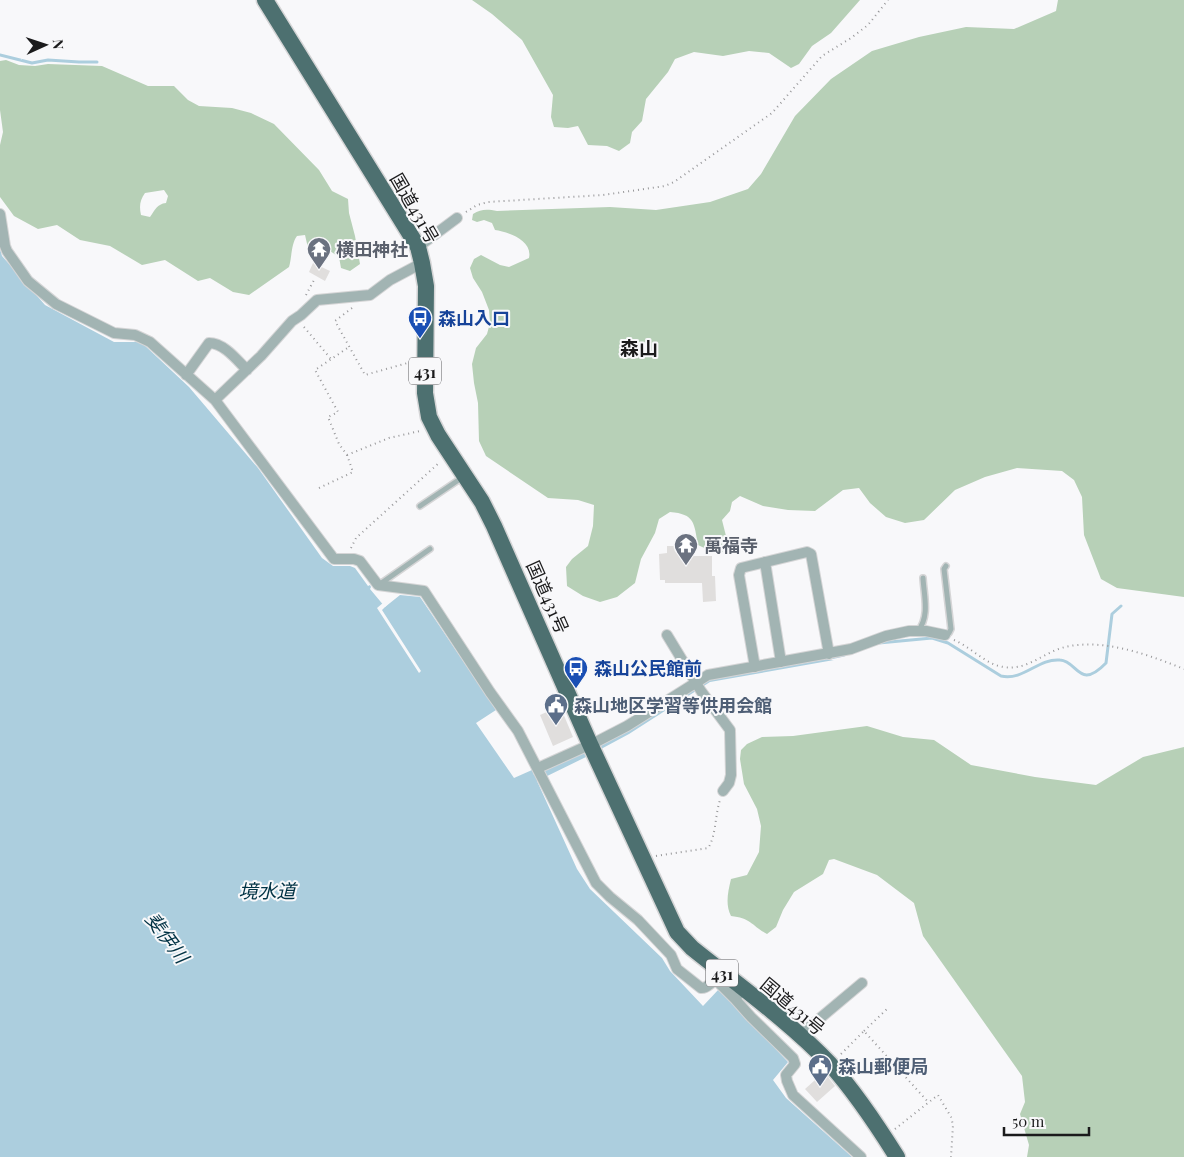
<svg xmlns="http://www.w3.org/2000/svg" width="1184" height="1157" viewBox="0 0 1184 1157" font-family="'Playfair Display','Noto Sans JP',serif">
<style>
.forest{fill:#b7d0b7;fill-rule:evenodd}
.water{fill:#accede}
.pier{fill:#f8f8fa}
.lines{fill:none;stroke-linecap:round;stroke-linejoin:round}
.stream{stroke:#accede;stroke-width:3}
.building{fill:#e0dedd}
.service-casing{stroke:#d5d5d6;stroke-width:8}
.minor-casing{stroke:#d5d5d6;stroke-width:12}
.trunk-casing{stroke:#d5d5d6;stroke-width:19}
.path{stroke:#98989a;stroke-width:2;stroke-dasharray:1 4;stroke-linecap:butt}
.service{stroke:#a2b4b3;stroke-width:5}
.minor{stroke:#a2b4b3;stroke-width:10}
.trunk{stroke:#4d7070;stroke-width:16}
.labels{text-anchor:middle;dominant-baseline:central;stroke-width:4;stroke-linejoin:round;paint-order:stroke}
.shield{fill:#f8f8fa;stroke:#5d5d5f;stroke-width:1}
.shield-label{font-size:16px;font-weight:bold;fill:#1b1b1c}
.street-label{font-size:18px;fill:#1b1b1c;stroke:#f8f8fa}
.worship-label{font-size:18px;font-weight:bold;fill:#5b616d;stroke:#f8f8fa;text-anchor:start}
.transit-label{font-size:18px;font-weight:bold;fill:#164399;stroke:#f8f8fa;text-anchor:start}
.service-label{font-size:18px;font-weight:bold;fill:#4e5e75;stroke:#f8f8fa;text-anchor:start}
.neighbourhood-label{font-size:19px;font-weight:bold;fill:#1b1b1c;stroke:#f8f8fa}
.water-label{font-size:19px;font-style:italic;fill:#003244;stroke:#f8f8fa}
</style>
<rect width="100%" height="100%" fill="#f8f8fa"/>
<!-- forest -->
<path class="forest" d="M472,0h388l-29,33 -19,13 -13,18 -8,4 -22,-15 -20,-2 -26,5 -29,-4 -19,7 -7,13 -22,27 -4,22 -10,11 -2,11 -11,8 -12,-5 -19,-1 -10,-19 -10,2 -14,-1 -3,-10 2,-22 -31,-55 -30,-26z
M1058,0h126v597l-67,-9 -16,-9 -17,-44 -2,-38 -8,-17 -12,-9 -45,-3 -32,9 -30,13 -31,30 -19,3 -19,-6 -16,-14 -11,-15 -16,2 -28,21 -27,-1 -25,-4 -23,-10 -8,6 -2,9 -8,9 4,16v13l-7,6 -21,-10c-4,-22 -3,-31 -28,-33l-11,7 -4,14 -14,26 -6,24 -18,14 -17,5 -17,-6 -16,-10 -1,-19 6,-8 16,-13 5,-20 1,-21 -16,-5 -30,-2 -62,-42 -7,-15 -1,-38 -4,-20 -2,-19 4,-16 11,-14 3,-11 -1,-13 -7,-18 -9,-14 -3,-10 4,-9 7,-4 19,10 9,2 20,-9c4,-18 -21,-26 -34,-28l-3,-7 -8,-3 -7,2 -5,-2 1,-6c8,-5 14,-5 24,-3l113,-4 46,3 54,-8 38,-13 13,-15 34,-58 36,-37 41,-28 47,-14 47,-10 48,2 42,-18z
M6,60l13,5 16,1 13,-2 54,2 46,20h26l14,14 11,6 33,2 19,5 23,11 45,46 13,21 16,8 1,14 6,23 5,28 -10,7 -9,-3 -2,-11 -9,-6 -11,3 -11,-6 -3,-13 -8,1c-6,8 -5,21 -8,31l-40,28 -16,-3 -23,-14 -12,3 -33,-21 -23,5 -32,-19 -30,-6 -23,-15 -19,4 -24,-13 -14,-19v-52l3,-13 -3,-22v-49zM164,190l4,6 -2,7c-9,1 -11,7 -16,14l-9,-2c-2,-9 -1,-15 4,-22z
M867,726l36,11 31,3 37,25 64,12 61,8 47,-28 41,-10v410h-157l2,-12 -9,-31 5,-12 -3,-26 -99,-140 -9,-33 -37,-28 -43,-16 -5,1 -6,14 -29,18 -11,18 -7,17 -9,7c-15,-8 -16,-16 -36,-18 -6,-12 -3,-24 0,-37l16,-4 12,-23 2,-26 -4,-17 -13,-25 -4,-25 1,-9 6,-6 15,-7 31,-1z"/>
<!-- water -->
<path class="water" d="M0,249l2,7 43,49 69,37h27l48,45 69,81 64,90 11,8h17l5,2 13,18 2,-1 1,2 -1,2 15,18 15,-12 20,2 76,113 -20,13 38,55 18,-8 2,5 173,-97 106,-18h21l-124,22 -81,52 -41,22 -51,25 40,88 13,20 72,69 8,13 33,35 16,-17 69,73 -15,18 13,18 66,59h-852z"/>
<!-- pier -->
<path class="pier" d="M384,602l4,2 -6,6 39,61 -2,2 -42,-65z"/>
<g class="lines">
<!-- stream -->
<path class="stream" d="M0,55l32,8 16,-3 31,2h18
M879,643l53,-5 16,5 53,33c23,5 37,-18 59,-16 18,1 19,31 46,3l6,-49 9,-8
M821,660l23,-5"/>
</g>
<!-- building -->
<path class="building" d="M313,263l17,8 -5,10 -16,-9z
M667,546h13l1,7h8v3h23v20h3l1,25 -13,1 -1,-19h-37v-3h-5l-1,-26 8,-1z
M560,706l13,31 -20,9 -13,-31z
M824,1072l11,14 -18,16 -12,-13z"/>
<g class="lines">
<!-- service casing -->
<g class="service-casing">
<path id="service" d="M420,506l43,-29
M380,584l50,-35
M918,631c12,-15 6,-35 5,-53
M945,635l4,-2 2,-4 -7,-60 2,-3"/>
</g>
<!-- minor casing -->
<g class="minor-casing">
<path id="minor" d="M0,214l5,32 2,5 21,30 28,23 58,29 21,2 15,7 65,58 119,159h20l6,2 18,24 46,6 66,101 28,39 78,152 14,14 28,23 33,35 6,14 24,19c7,1 9,-7 16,-7l18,18
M418,247l39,-29
M186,375l23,-32c15,0 28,17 38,27
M215,400l46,-44 31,-35 9,-6 16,-15 53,-5 20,-15 32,-17
M765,562l16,100
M667,635l34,56 29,39 1,45 -2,8 -6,8
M755,667l-16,-92 2,-7 66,-16 4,2 18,100
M538,768l60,-27 29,-15 81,-51 143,-26 35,-13 23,-5h17l19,4
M738,995l-3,4 16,18 42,41 2,6 -9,11 1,6 6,14 68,62
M800,1035l62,-52"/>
</g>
<!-- trunk casing -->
<g class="trunk-casing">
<path id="trunk" d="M265,0l153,247 4,16 4,23 -1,107 4,24 9,18 44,67 12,24 96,218 87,188 15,16c46,37 97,73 138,116 25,28 47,61 67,93"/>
</g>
<!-- path -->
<path class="path" d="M466,212l11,-7 11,-3 115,-7 62,-9 9,-4 98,-69 50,-57 29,-18 17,-13 20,-25
M306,295l8,-15
M352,308l-17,13 30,54 46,-13
M304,327l27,32
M347,455l42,-17 31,-7
M319,488l34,-16 -6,-17 -8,-11 -11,-27 10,-5 -23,-42 34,-23
M351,548l5,-10 84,-76
M954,640c17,7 32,25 50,27 23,4 40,-15 61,-20 39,-9 84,8 119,22
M656,856l52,-8c8,-11 7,-33 12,-48
M864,1031l23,-22
M841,1054l23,-23 65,72
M895,1129l43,-34 13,22 2,8 -2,32"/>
<!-- service -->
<use href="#service" class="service"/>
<!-- minor -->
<use href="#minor" class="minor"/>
<!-- trunk -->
<use href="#trunk" class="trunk"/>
</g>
<!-- icons -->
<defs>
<g id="temple-pin" transform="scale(1.25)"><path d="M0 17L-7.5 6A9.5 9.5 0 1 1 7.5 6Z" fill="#6b7280" stroke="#f8f8fa"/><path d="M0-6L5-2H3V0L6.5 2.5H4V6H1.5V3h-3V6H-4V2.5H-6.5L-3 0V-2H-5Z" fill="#fff"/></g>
<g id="bus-pin" transform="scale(1.25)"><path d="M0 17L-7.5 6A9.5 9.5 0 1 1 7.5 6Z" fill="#1a4fb4" stroke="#f8f8fa"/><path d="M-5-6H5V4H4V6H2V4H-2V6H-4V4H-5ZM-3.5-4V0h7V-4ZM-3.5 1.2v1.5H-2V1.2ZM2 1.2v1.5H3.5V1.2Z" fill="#fff"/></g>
<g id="civic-pin" transform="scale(1.25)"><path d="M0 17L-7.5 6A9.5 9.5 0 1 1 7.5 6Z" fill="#5c6f8a" stroke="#f8f8fa"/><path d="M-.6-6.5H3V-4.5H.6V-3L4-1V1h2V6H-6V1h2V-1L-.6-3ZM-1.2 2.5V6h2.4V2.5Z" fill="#fff"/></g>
</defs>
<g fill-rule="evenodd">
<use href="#temple-pin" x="319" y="249"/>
<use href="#bus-pin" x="420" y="318"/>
<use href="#temple-pin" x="686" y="545"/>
<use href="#bus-pin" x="576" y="668"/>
<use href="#civic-pin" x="556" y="705"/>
<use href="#civic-pin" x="820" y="1066"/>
</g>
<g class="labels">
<!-- shield labels -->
<g class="shield">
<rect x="409" y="357.5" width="32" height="27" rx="4"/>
<rect x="706" y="959.5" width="32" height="27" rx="4"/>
</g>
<g class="shield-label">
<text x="425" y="371">431</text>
<text x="722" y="973">431</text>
</g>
<!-- street labels -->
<g class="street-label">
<text transform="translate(415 208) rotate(60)">国道431号</text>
<text transform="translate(548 597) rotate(66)">国道431号</text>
<text transform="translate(793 1006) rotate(40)">国道431号</text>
</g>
<!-- worship labels -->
<g class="worship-label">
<text x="336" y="249">横田神社</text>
<text x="704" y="545">萬福寺</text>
</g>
<!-- transit labels -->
<g class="transit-label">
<text x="438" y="318">森山入口</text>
<text x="594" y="668">森山公民館前</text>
</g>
<!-- service labels -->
<g class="service-label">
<text x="574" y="705">森山地区学習等供用会館</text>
<text x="838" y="1066">森山郵便局</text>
</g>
<!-- neighbourhood labels -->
<g class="neighbourhood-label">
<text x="639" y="347">森山</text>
</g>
<!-- water labels -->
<g class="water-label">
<text x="267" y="890">境水道</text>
<text transform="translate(168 937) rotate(53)">斐伊川</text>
</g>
</g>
<!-- north arrow -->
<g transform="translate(45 45) rotate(87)" stroke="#f8f8fa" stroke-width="4" paint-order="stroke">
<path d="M0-4L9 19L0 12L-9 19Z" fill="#1b1b1c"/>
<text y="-8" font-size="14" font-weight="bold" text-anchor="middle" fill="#1b1b1c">N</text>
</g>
<!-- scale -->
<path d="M1004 1127v8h85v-8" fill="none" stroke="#1b1b1c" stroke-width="2.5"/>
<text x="1012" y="1127" font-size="15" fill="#1b1b1c" stroke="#f8f8fa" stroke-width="4" paint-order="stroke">50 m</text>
</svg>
